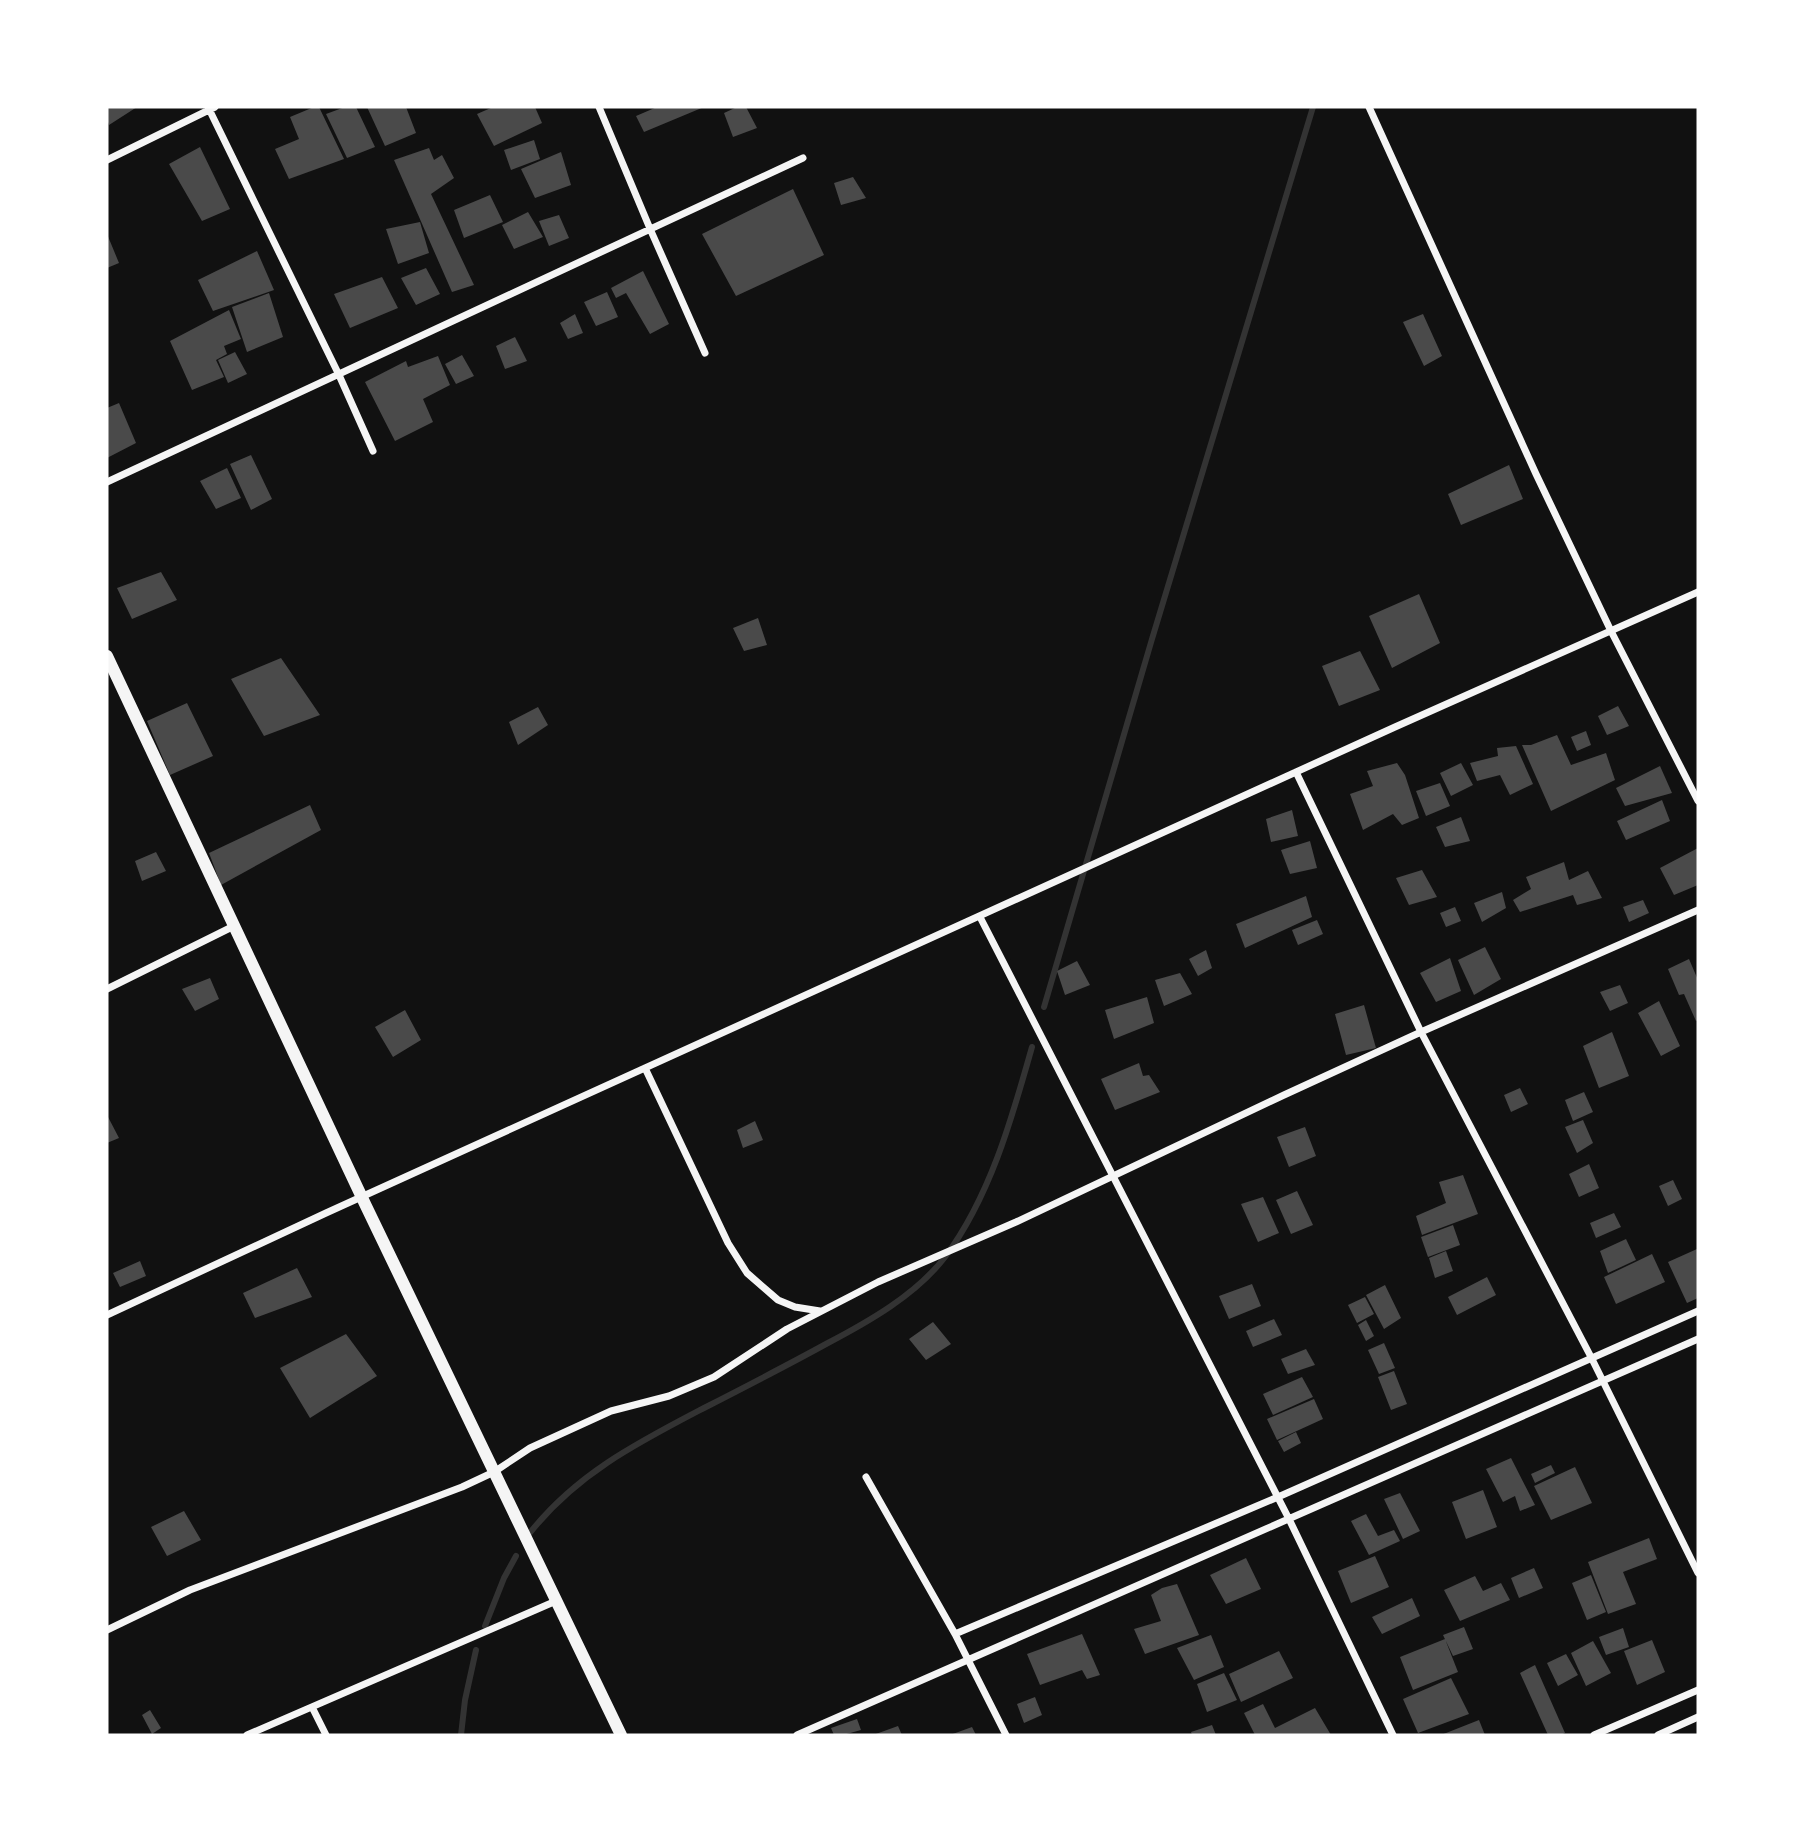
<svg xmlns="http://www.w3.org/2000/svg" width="1805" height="1842" viewBox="0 0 1805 1842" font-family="Overpass,sans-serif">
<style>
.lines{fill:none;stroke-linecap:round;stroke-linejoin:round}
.stream{stroke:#333;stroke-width:6}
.building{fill:#4a4a4a}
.minor{stroke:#f5f5f5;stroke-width:7}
.tertiary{stroke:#f5f5f5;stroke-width:12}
</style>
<rect width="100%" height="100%" fill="#111"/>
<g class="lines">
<!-- stream -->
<path class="stream" d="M1044,1007l108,-368 161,-532
M529,1534c47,-60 108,-91 175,-126 41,-21 82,-42 122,-64 42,-22 90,-49 119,-87 45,-60 67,-139 87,-210
M485,1626l19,-48 12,-22
M461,1735l4,-35 11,-50"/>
</g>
<!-- building -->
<path class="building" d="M107,107h30l-28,18 -2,-6z
M314,107h5l25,52 -55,20 -14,-30 24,-10 -9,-22z
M345,107h11l19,40 -28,11 -21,-44z
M367,107h39l10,26 -31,13z
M493,107h42l7,16 -48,23 -17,-32z
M657,107h47l-60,25 -8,-16z
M737,107h9l11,21 -24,9 -9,-24z
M534,140l6,19 -29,11 -7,-20z
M200,147l30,62 -28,12 -33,-57z
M429,148l5,12 8,-5 12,23 -23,16 43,91 -22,7 -58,-132z
M561,152l10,33 -36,13 -14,-29z
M853,177l13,21 -25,7 -7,-22z
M793,189l31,66 -88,41 -34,-62z
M490,195l13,27 -39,16 -10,-28z
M528,212l15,25 -29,12 -12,-24z
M559,215l10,23 -20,8 -10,-25z
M420,222l9,31 -31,11 -12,-35z
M107,234l12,29 -12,5z
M257,251l17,39 -61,21 -15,-31z
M426,268l14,26 -24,11 -15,-27z
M643,271l26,53 -19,10 -24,-41 -10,5 -5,-10z
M382,277l16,31 -48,20 -16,-34z
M607,292l11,25 -22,9 -12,-24z
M269,293l14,44 -36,15 -15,-45z
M229,310l12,29 -17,7 3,8 -11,6 8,17 -32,13 -22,-49z
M575,314l8,19 -15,6 -8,-16z
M1423,314l19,42 -18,10 -21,-44z
M515,337l12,24 -22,8 -9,-23z
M235,352l12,22 -19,9 -10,-23z
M462,355l12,21 -18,8 -11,-20z
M438,356l12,29 -27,14 10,23 -38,19 -30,-59 41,-21 2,6z
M119,403l17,40 -29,15v-50z
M251,455l21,44 -21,11 -21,-46z
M1509,465l14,34 -62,26 -13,-31z
M227,468l14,30 -25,11 -16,-28z
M161,572l16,28 -45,19 -15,-31z
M1419,594l21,49 -48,25 -23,-52z
M758,618l9,27 -23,6 -11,-23z
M1360,651l20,39 -41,16 -17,-40z
M281,658l39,57 -56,21 -33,-57z
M187,703l26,53 -43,19 -23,-54z
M1618,706l11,20 -22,9 -9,-19z
M538,707l10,18 -30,20 -9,-23z
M1586,731l5,14 -14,6 -6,-14z
M1557,735l14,30 35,-12 9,27 -64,31 -29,-66h9z
M1516,746l17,38 -23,11 -10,-20 -23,6 -7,-18 28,-7 -1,-8z
M1397,763l8,12 14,43 -17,7 -9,-11 -30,16 -13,-36 23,-8 -6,-15z
M1461,763l12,22 -22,11 -11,-23z
M1660,766l12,27 -47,13 -9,-18z
M1440,783l10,23 -24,10 -10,-25z
M1662,800l8,21 -44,19 -9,-19z
M310,805l11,25 -100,55 -12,-32z
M1292,810l6,26 -27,6 -5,-23z
M1461,817l9,24 -25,6 -9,-20z
M1310,841l7,27 -27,6 -9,-24z
M1698,848v37l-24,10 -14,-27z
M156,852l10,19 -24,10 -7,-20z
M1564,862l5,18 19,-9 14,27 -25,7 -4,-10 -53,17 -7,-12 18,-11 -5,-12z
M1422,870l15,27 -28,8 -13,-27z
M1502,892l4,16 -24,14 -8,-19z
M1306,896l6,21 -67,31 -9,-24z
M1643,900l6,13 -20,9 -6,-15z
M1455,907l6,14 -15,6 -6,-14z
M1317,920l6,14 -25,11 -6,-15z
M1485,947l16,32 -27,16 -16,-35z
M1206,950l6,18 -14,8 -9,-17z
M1450,958l11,33 -25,11 -16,-29z
M1689,959l9,21v40l-2,1 -12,-27 -5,1 -11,-26z
M1077,961l13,24 -25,10 -8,-24z
M1180,973l12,21 -28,12 -9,-26z
M210,978l9,21 -24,12 -13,-22z
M1620,985l8,18 -18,8 -10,-19z
M1147,997l7,26 -40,16 -9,-29z
M1659,1001l21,45 -19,10 -23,-43z
M1364,1005l12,43 -30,7 -11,-41z
M405,1010l16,30 -28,17 -18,-30z
M1612,1032l17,44 -30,12 -16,-42z
M1139,1063l4,13 6,-1 11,17 -45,18 -14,-31z
M1520,1088l8,16 -17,8 -7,-17z
M1584,1092l9,20 -20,9 -8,-21z
M107,1115l12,23 -12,5z
M1583,1120l10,23 -16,10 -12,-26z
M755,1121l8,19 -20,8 -6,-18z
M1305,1127l11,29 -27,11 -12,-30z
M1589,1164l10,24 -20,9 -10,-23z
M1463,1175l15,39 -56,21 -6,-19 30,-13 -7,-21z
M1673,1180l9,19 -14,7 -9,-20z
M1297,1191l16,34 -22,9 -15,-34z
M1263,1197l16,36 -21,9 -17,-38z
M1614,1213l7,14 -25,11 -6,-15z
M1453,1225l7,20 -32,12 -7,-20z
M1626,1239l10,21 -28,13 -8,-22z
M1697,1249l1,49 -11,5 -19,-41z
M1446,1251l7,20 -18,7 -6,-20z
M1652,1254l13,28 -49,22 -12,-27z
M140,1261l6,15 -26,11 -7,-14z
M297,1268l15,29 -57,21 -12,-25z
M1487,1277l9,18 -39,20 -9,-18z
M1252,1284l9,22 -32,13 -10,-23z
M1385,1285l16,33 -17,11 -18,-34z
M1365,1297l9,17 -17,9 -9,-18z
M1274,1319l8,16 -29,12 -7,-16z
M1366,1320l8,16 -8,5 -8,-16z
M933,1322l18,22 -25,16 -17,-21z
M346,1334l31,42 -67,42 -30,-50z
M1384,1343l11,25 -16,6 -11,-24z
M1306,1349l9,16 -27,9 -7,-15z
M1394,1371l13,33 -16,6 -13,-33z
M1302,1377l11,20 -40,18 -10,-21z
M1314,1399l9,20 -46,21 -10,-21z
M1296,1432l5,11 -17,9 -6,-11z
M1511,1458l24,47 -15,6 -5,-15 -12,6 -17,-33z
M1551,1465l4,8 -20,10 -4,-9z
M1575,1467l17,36 -41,17 -17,-34z
M1483,1490l14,37 -31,12 -14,-37z
M1400,1493l20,38 -17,8 -19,-40z
M184,1511l17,29 -34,16 -16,-29z
M1366,1514l12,22 16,-6 6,11 -31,14 -18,-34z
M1649,1538l8,21 -34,13 13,32 -28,10 -20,-52z
M1375,1556l14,31 -38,16 -13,-32z
M1246,1558l15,31 -35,15 -16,-29z
M1534,1568l9,20 -24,10 -8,-20z
M1591,1575l15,37 -19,8 -15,-37z
M1475,1576l8,15 18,-8 9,17 -50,21 -16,-31z
M1177,1584l22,51 -54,19 -11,-25 27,-8 -10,-26 11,-7z
M1412,1598l8,18 -38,18 -10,-17z
M1464,1627l9,22 -20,7 -10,-21z
M1623,1628l6,19 -23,8 -7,-18z
M1082,1634l18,41 -13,4 -5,-9 -42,15 -13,-31z
M1211,1635l13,32 -30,13 -17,-32z
M1445,1639l13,33 -45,18 -13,-33z
M1652,1640l13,32 -28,13 -13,-34z
M1593,1641l18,32 -25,13 -15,-33z
M1279,1651l14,27 -52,24 -12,-28z
M1566,1654l12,21 -20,11 -11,-23z
M1535,1665l30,68 -4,2h-13l-28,-62z
M1224,1673l13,27 -30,12 -10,-28z
M1451,1678l18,36 -51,19 -15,-34z
M1035,1697l7,18 -18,8 -7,-19z
M1263,1704l12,24 40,-20 16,27h-76l-11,-22z
M150,1710l11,18 -9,6 -10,-19z
M857,1719l4,11 -18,5h-9l-3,-7z
M1479,1720l6,15h-44z
M1212,1725l4,10h-24l-1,-3z
M898,1726l4,9h-29z
M972,1727l4,8h-26z"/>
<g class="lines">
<!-- minor -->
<path class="minor" d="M208,107l131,268 34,76
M599,107l52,124 54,122
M1369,107l167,367 75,157 87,170
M107,160l108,-53
M107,482l696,-324
M1296,772l125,260 170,325 107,216
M980,917l309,602 104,216
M107,989l127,-63
M645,1068l83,175 19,30 31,27 17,7 25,4
M107,1315l219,-102 1069,-486 303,-135
M866,1477l89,157 51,101
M107,1630l83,-40 272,-103 32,-15 36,-24 81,-37 58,-15 45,-19 73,-48 91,-47 138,-60 268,-127 137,-63 277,-122
M955,1634l323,-137 420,-186
M312,1707l14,28
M247,1735l309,-134
M797,1735l901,-396
M1594,1735l104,-45
M1658,1735l40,-18"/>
<!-- tertiary -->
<path class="tertiary" d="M107,656l259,550 255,529"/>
</g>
<!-- border -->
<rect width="1805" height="1842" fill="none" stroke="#ffffff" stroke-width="217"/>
</svg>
